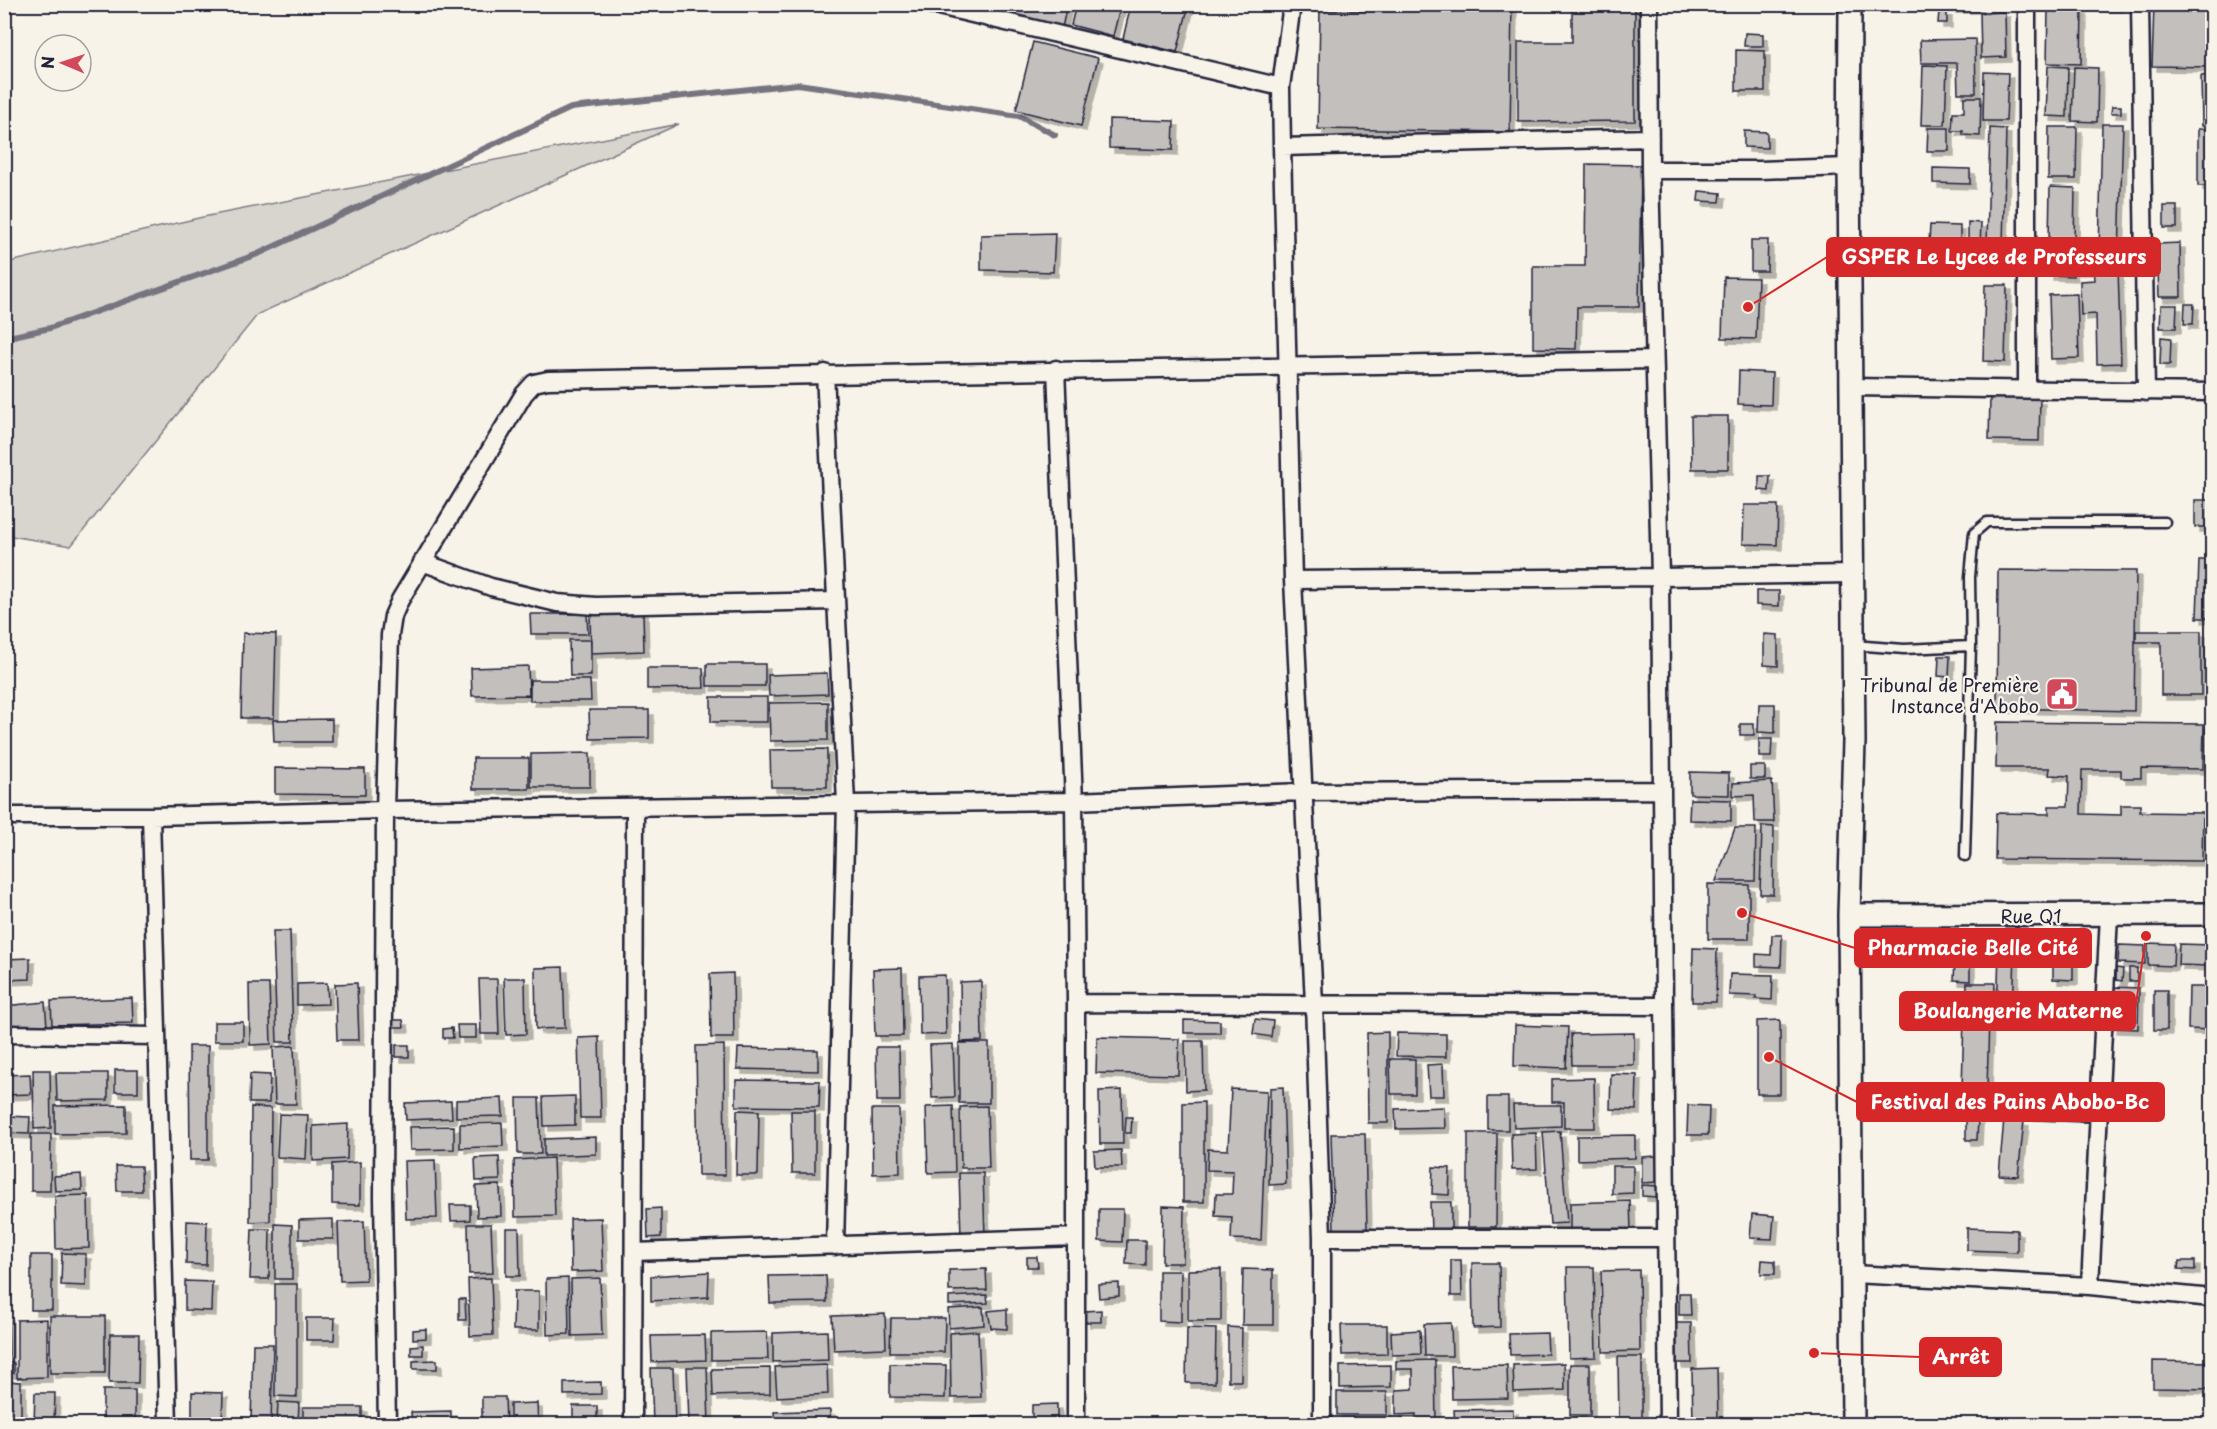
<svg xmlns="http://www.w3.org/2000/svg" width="2217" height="1429" viewBox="0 0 2217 1429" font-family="'Playpen Sans',sans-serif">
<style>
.green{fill:#d8d5cf;stroke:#7d7c85;stroke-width:1.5}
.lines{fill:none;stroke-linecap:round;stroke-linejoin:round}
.stream{stroke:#76747f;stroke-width:6}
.building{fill:#c2bfbd;stroke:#22223b;stroke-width:1.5;filter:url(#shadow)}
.service-casing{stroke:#22223b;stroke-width:13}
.minor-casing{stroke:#22223b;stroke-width:21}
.tertiary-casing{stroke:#22223b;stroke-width:26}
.service{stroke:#f7f3e8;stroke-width:8}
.minor{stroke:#f7f3e8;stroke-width:16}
.tertiary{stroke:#f7f3e8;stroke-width:21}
.labels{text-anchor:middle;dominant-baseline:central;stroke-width:4.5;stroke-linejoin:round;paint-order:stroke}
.poi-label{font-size:18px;fill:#22223b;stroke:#f7f3e8;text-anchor:end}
.street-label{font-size:18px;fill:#22223b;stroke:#f7f3e8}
.leader{fill:none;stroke:#d62828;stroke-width:2}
.callout-dot{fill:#d62828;stroke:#f7f3e8;stroke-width:2}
.callout{fill:#d62828;stroke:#d62828;stroke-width:2}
.callout-label{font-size:20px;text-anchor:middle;font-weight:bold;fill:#fff}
</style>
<defs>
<filter id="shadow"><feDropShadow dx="5" dy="5" stdDeviation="0" flood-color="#0004"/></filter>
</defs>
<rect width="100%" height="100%" fill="#f7f3e8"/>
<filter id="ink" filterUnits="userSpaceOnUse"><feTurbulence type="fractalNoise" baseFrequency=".0167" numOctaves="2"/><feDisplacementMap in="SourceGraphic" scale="12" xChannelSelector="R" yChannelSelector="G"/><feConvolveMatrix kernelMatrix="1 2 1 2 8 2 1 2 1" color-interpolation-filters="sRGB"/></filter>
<g filter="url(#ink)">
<!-- green -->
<path class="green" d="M679,124l-421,190 -187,232 -66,-11v-272l198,-46z"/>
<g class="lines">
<!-- stream -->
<path class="stream" d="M4,338l46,-10 208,-74 313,-146 227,-24 221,32 36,19"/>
</g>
<!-- building -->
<path class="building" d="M1008,4h59l-5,24 -57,-13z
M1076,4h45l-8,32 -42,-11z
M1131,4h58l-12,48 -54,-13z
M1398,4h114l-2,128 -192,-3 2,-119 78,1z
M1572,4h63v117l-117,1v-80h54z
M1952,4h27v4h-28z
M2080,4h38v3l-38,-1z
M2154,4h58v63l-60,-1z
M2048,9l34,1 -1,54 -34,-1z
M1939,11l8,1v11h-9z
M2005,12l1,45 -25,1 -1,-45z
M1745,33l18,1v12h-19z
M1975,39l1,54h-18l-1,-30h-36l-1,-23z
M1033,42l65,16 -17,68 -65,-16z
M1736,50l29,1v40h-29z
M1923,65l24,1 -2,59h-24z
M2048,66l20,1 -1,50 -21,-1z
M2074,67l24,1 -1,54 -25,-1z
M1984,72l24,1 -2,48h-23z
M2212,75v51h-10l-1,-50z
M1964,97h17l-1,39 -17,-1v-4h-11l1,-19h11z
M2112,106h9v7h-10z
M1109,119l65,2 -1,29 -64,-2z
M2102,124h21l-4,131 -20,-1z
M2049,127h28l-1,52h-28z
M1928,128h21v23h-22z
M1990,128l16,1 -3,115 -16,-1z
M2198,129h14v57h-14z
M1744,131l23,1v16l-23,-1z
M1586,164l55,1 -2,142h-62l-1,42 -43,-1v-82h52z
M1933,168l37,1v15l-37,-1z
M2050,187l25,1 -1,54 -25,-1z
M1699,191l22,2 -1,9 -22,-1z
M2164,206h13v22h-13z
M1968,222l13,1 -1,23h-12z
M1930,225l30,1v16h-31z
M1055,233l-2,39 -72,-2v-35z
M1751,240h17l-1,31h-16z
M2180,243l1,54h-22l-2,-53z
M2054,246h43l-1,12h-6l-1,12h-17l1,6 -25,-1v-16h6z
M2118,268l3,95 -24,1 -1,-50 -15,1 -1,-34 15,-1 -1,-11z
M1724,277l34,1 -2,61 -34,-1z
M1985,285h22l-2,77 -22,-1z
M2077,294l2,64 -28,1 -2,-64z
M2185,304h9l-1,20h-9z
M2161,305h16l-1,23h-16z
M2161,337l10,1 -1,27h-10z
M1739,371l33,2 -1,32 -33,-1z
M1990,397l50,2 -1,42 -50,-1z
M2210,414h2v47h-4z
M1691,416h37v53h-36z
M1759,476h11l-1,15 -10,-1z
M2195,500h17v27h-17z
M1744,505h34l-1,40 -34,-1z
M2199,560h13v58h-15z
M1998,570l138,1 -2,140 -137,-3z
M1756,591h23v15l-23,-1z
M643,612l1,39 -53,2 -1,-39z
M530,614h57l1,20h-57z
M2136,631h65v64h-40v-53h-25z
M243,633l33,1 -2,84h-33z
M1764,634l14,1v31l-14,-1z
M569,640h22v36h-21z
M1939,656h11l-1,21 -11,-1z
M707,664h58v22h-58z
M528,666l1,29 -57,1 -1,-28z
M647,668h56l1,20 -57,1z
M827,673l1,21 -59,2 -1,-21z
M530,680h60l1,21h-61z
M711,697h56v25h-56z
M828,702v38l-58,1 -1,-38z
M1759,704h16v29l-17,-1z
M589,710h60v28l-59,1z
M332,719v23h-58l-1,-22z
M1997,722l207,2 -1,45 -62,-1v10h-20v-8h-39l-1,44 40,1v-10h19v7l63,1 -1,48 -207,-2 1,-46 53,1v-8h19l1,-30 -20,-1 1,-7h-54z
M1740,724h14v11h-14z
M1759,739h13l-1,18h-12z
M827,749v38h-56l-1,-37z
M590,753v34h-59v-33z
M473,758h56v31h-56z
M1750,766h15v13h-15z
M275,768l90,1v26l-90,-1z
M1690,772l39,1v22l-39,-1z
M1772,781l2,41h-19l-1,-27 -21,1v-13z
M1690,799l41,1v21l-42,-1z
M1762,826l12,1 -1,67h-13z
M1735,828h21l-1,53h-39z
M1708,884l41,1v54h-41z
M273,931h17l3,111h-16z
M1772,935h10l-1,32 -25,-1v-12l15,1z
M2148,943l26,1 -1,22 -25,-1z
M2179,944l33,1v39l-5,-1 1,-17 -30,-1z
M2119,945l26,1v18l-27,-1z
M1693,948l24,1 -1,53h-24z
M1999,950h16l-2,65h-16z
M30,958v21l-26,1v-21z
M2053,960h20v20l-20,-1z
M1955,961h15v20l-16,-1z
M563,967l2,61 -29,1 -1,-61z
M902,968l1,68h-28l-2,-67z
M2116,968l7,1 -1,12 -6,-1z
M2129,968h8v13h-8z
M733,973l1,65h-23l-1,-64z
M1730,974l43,1 -1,25 -16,-1v-3l-27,-1z
M945,975l1,59 -26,1 -1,-59z
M504,978h21l1,56 -20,1z
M479,979h18l2,55h-18z
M981,981l1,60 -21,1 -1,-60z
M327,983l1,21 -31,1v-21z
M357,983l2,57h-22l-2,-56z
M1967,983h28l-1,29 -28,-1z
M249,984h20l2,60 -21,1z
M2114,987l25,1 -1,41 -26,-1z
M2189,987h23v43l-24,-1z
M2154,990h13v40h-13z
M132,998l1,25 -81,2 -1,-24z
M45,1002l2,24 -43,4v-24z
M1964,1016l25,1 -2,73 -25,-1z
M1255,1019l18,2 -2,16 -18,-3z
M392,1020h11l1,7h-12z
M1184,1020l36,1v12h-36z
M1780,1020v74h-23v-73z
M214,1022h29v19h-29z
M457,1025h19v13h-18z
M1515,1025l53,2 -2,41 -52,-2z
M452,1028l1,10h-10v-9z
M1388,1032v91h-20l-1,-90z
M1397,1033l49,1v23l-50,-1z
M1634,1033v32h-62l-1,-31z
M599,1037l2,81h-21l-2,-80z
M1097,1037l82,2 -1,36 -82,-2z
M1185,1041h18l1,49 -18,1z
M959,1043h30v60h-30z
M953,1044l2,53 -23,1 -2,-53z
M396,1045h13v12h-13z
M724,1045l1,130h-27l-2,-129z
M189,1046h19v114h-18z
M294,1046l2,58h-21l-2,-57z
M876,1047h23l1,54h-23z
M738,1048l80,2v21l-81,-2z
M1390,1059h25v35h-24z
M1443,1064l1,32h-15l-2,-31z
M33,1070h17l1,58 -17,1z
M115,1070h23v22h-23z
M56,1073h52v27l-51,1z
M30,1074l1,20 -27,1v-20z
M250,1074l20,1 -1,28h-20z
M1611,1074l26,1 -1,35 -26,-1z
M1594,1078l1,50h-31v-26h-12v-23z
M736,1080l84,1 -1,26 -83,-1z
M1283,1087l3,97 -17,1 1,-97z
M1231,1089l36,2 -6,149 -30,-1 1,-22 -17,-1 1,-22h16l1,-23 -26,-1 1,-21 20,1z
M1122,1090l1,54h-23l-1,-53z
M575,1096v29l-31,1 -1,-29z
M1488,1097h20v33h-20z
M502,1098l1,18 -47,1v-17z
M517,1098h22l2,56h-23z
M451,1101l1,17 -46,2 -1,-17z
M1204,1102v100h-21v-99z
M126,1105v28l-71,1v-28z
M1513,1105h48v21l-47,2z
M1688,1105l21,1 -1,29h-21z
M953,1106l2,66 -27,1 -2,-66z
M987,1106l2,62h-28l-1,-61z
M251,1107l20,1 -1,113 -20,1z
M1444,1107l1,21 -49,1 -1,-20z
M872,1109h27l1,64 -27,1z
M737,1110l22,1 -1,64h-22z
M791,1111h24v62h-23z
M279,1114l29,1 -2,44 -29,-2z
M4,1116l26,1 -1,17 -25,-1z
M1126,1117h6l-1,16h-6z
M1966,1119l12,1 -1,20h-11z
M2004,1119l20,2 -6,55 -19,-1z
M502,1123l1,23 -43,2v-24z
M348,1124l-1,35 -34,2v-35z
M454,1126v23l-44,1 -1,-23z
M1560,1131l7,92 -17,1 -7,-92z
M1468,1133h29l-1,94h-28z
M1536,1133l1,36 -25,1 -1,-36z
M31,1134h20l-1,57h-19z
M1331,1134h34l2,96 -33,1z
M1635,1135v23l-58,2v-24z
M596,1137v17l-52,2v-17z
M1121,1150l1,17h-27l-1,-16z
M1656,1156l2,26 -16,1v-26z
M499,1157l1,23 -24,1 -1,-23z
M553,1158l2,58 -40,1 -1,-57z
M435,1160l2,58 -31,1 -2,-58z
M360,1162v43l-28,-1v-40z
M116,1166h25l1,25h-25z
M1612,1166h21v27l-21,1z
M1433,1167l17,1 -1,27 -17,-1z
M959,1173h24l2,64 -24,1z
M81,1174l1,16 -27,1 -1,-15z
M500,1185l1,31 -24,1 -1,-31z
M1642,1185l15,1v11l-15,-1z
M88,1195l1,53 -33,1 -1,-53z
M1630,1201l1,29 -61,2v-29z
M1430,1202h21v29l-20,1z
M450,1205h20v15l-19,1z
M1163,1206l21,1 -1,56h-21z
M661,1208v29l-13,1 -1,-29z
M1099,1209h24l-1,33 -23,-1z
M1752,1214l22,2 -2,23 -22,-1z
M601,1218l2,53 -32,1 -1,-53z
M333,1219v20h-34v-19z
M187,1221l20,1 -1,43 -20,-1z
M364,1221l2,59 -26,1 -2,-59z
M275,1224l17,1v54h-17z
M468,1224h23l2,49 -24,1z
M506,1228h13l1,48h-14z
M1967,1228l50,2v22l-50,-2z
M252,1229h18l-1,50h-19z
M1127,1240h18v25l-19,-1z
M62,1253l24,1v32l-25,-1z
M31,1255h21v55h-21z
M1027,1257h10l1,10h-11z
M1451,1260h10l1,36h-11z
M1762,1260l13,1v13h-14z
M2179,1261h16v9l-17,-1z
M1472,1263h27l1,64 -27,1z
M1567,1267h27l2,90 -27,1z
M986,1269l1,21 -38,1v-21z
M1221,1269v52h-33v-51z
M1243,1269l30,1v55h-31z
M1639,1270l1,81 -37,1 -2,-81z
M1159,1271h22v51l-22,-1z
M709,1272l-1,25 -57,4v-25z
M826,1275l1,27 -57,1 -1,-27z
M491,1278l2,57 -23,1 -2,-57z
M568,1278l1,56 -22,1 -1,-56z
M600,1278l2,57 -30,1 -1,-57z
M185,1281l27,1 -1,29 -26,-1z
M1119,1283v13l-20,2 -1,-14z
M275,1284h22v113l-22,-1z
M514,1291h25v39h-26z
M1679,1293h11l1,22h-12z
M987,1295l1,8 -39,2v-8z
M459,1299h6l1,21h-7z
M983,1307l1,18 -35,3 -1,-19z
M1007,1309v20l-16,-1 -3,-17z
M1101,1310v12h-16l-1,-11z
M885,1314l1,34 -52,2 -2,-34z
M4,1315h4l1,48h5v10h-10z
M50,1316h55v57h-55z
M306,1318h29l-1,22h-28z
M891,1318h54l-1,34h-54z
M47,1319v58l-30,1v-58z
M1451,1323l1,33h-27l-1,-32z
M1676,1323h15l1,40h-15z
M1341,1325h46v29l-45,1z
M1228,1327l14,1 -1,53h-13z
M1187,1328l29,1 -1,54h-29z
M426,1329v9l-13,1v-9z
M1420,1330l1,24 -29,1 -1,-23z
M827,1331l1,29 -55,2v-29z
M978,1331l3,66 -30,1 -1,-65z
M767,1332l1,27 -57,1v-27z
M1547,1333l1,21 -38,1 -1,-21z
M110,1334h29l-1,49h-29z
M705,1335l1,25 -54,2 -1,-26z
M253,1344h20l-2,80h-20z
M423,1345v10h-12v-9z
M1618,1357h24v67h-23z
M437,1360v9h-24v-8z
M1435,1360l1,64h-20v-10l-20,1v-25l17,-1v-20h-17v-8z
M2153,1361l59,1v27l-59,-1z
M1564,1363l1,27 -51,2 -1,-27z
M890,1364l56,1 -1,33 -55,-1z
M1570,1364h20v51h-20z
M827,1365l1,29 -51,3 -2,-30z
M1391,1365v22l-51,1v-22z
M1507,1365l1,33 -56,1 -1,-33z
M687,1367h20l2,57h-20z
M651,1368h22l2,56h-22z
M770,1368v26l-57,2 -1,-27z
M1717,1368l1,56h-25l-1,-55z
M4,1381l17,1v39h-17z
M601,1382v12l-37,1v-12z
M103,1390h32v34h-32z
M192,1392l31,1 -1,31h-30z
M1337,1392h50v23h-50z
M35,1393h20l-1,31h-20z
M482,1397h23l1,27h-24z
M278,1402l21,1 -1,21h-21z
M537,1403l1,21h-28v-20z
M1057,1404v20h-25v-19z
M573,1406h24v18h-24z
M303,1407h59v17h-59z
M1513,1409v15h-58l-1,-14z
M830,1410v14h-55l-1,-12z
M451,1411v13h-39l-1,-12z
M998,1416v8h-47v-6z
M1570,1419l45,2v3h-45z"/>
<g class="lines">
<!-- service casing -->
<g class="service-casing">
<path id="service" d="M1853,645l51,4 67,-3 -6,210
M1971,646l-1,-69 4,-44 13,-11h178"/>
</g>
<!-- minor casing -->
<g class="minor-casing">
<path id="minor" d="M930,4l351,83
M1292,4l-11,83 1,60 11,433 21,423 8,235v186
M1649,4l1,166 10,407 8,847
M2140,4l6,388
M1282,147l368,-9
M1650,170h110l89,-3
M1056,369l18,432 2,202v421
M825,373l21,430 -11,443
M1851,387l361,5
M2027,389v-385
M422,562l69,25 66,16 39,3 239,-5
M1293,580l367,-3 192,-3
M4,816h147l234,-6 689,-9 229,-9 359,-2
M151,816l17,608
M1076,1003l587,3
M4,1034l153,2
M1942,1106l157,7
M1322,1238h344
M634,1252l442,-15
M1852,1274l238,12 122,12
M2090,1286l19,-371
M387,1424l-4,-226 2,-388 5,-175 3,-19 7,-16 124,-206 10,-11 14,-3 1106,-20
M633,1424l2,-617"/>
</g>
<!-- tertiary casing -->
<g class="tertiary-casing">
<path id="tertiary" d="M1850,4l-1,163 5,574 -5,174 4,509
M1849,915l363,-1"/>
</g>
<!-- service -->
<use href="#service" class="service"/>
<!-- minor -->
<use href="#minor" class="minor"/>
<!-- tertiary -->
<use href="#tertiary" class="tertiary"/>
</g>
</g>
<!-- icons -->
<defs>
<g id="civic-square" transform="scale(1.725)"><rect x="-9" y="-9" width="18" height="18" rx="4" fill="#d1495b" stroke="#f7f3e8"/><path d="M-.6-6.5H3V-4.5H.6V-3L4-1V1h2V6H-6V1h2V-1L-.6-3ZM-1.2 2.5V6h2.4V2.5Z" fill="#fff"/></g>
</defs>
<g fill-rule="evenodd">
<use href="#civic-square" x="2062" y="694"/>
</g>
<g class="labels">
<!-- poi labels -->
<g class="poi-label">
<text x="2039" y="684">Tribunal de Première<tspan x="2039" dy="21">Instance d'Abobo</tspan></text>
</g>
<!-- street labels -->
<g class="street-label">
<text x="2031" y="915">Rue Q1</text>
</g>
</g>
<!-- callouts -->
<path class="leader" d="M1748 307L1827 257M1742 913L1855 948M2146 936L2135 1011M1769 1057L1857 1102M1814 1353L1920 1357"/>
<g class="callout-dot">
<circle cx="1748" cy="307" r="6"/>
<circle cx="1742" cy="913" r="6"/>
<circle cx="2146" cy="936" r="6"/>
<circle cx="1769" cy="1057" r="6"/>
<circle cx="1814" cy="1353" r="6"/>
</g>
<g class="callout">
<rect x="1827" y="238" width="333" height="38" rx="6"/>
<rect x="1855" y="929" width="236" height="38" rx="6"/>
<rect x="1900" y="992" width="235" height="38" rx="6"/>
<rect x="1857" y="1083" width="307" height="38" rx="6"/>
<rect x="1920" y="1338" width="81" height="38" rx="6"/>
</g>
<g class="callout-label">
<text x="1994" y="264">GSPER Le Lycee de Professeurs</text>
<text x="1973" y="955">Pharmacie Belle Cité</text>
<text x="2018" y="1018">Boulangerie Materne</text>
<text x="2010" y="1109">Festival des Pains Abobo-Bc</text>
<text x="1961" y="1364">Arrêt</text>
</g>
<!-- margin -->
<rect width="2217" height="1429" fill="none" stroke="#f7f3e8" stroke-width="24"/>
<rect x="12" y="12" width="2193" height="1405" fill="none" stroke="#22223b" stroke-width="2" filter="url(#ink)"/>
<!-- north arrow -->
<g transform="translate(63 63) rotate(272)"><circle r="28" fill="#f7f3e8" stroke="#a29fa3" stroke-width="1.5"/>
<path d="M0-4.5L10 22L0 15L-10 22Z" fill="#d1495b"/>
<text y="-9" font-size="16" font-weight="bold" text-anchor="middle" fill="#22223b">N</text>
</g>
</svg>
